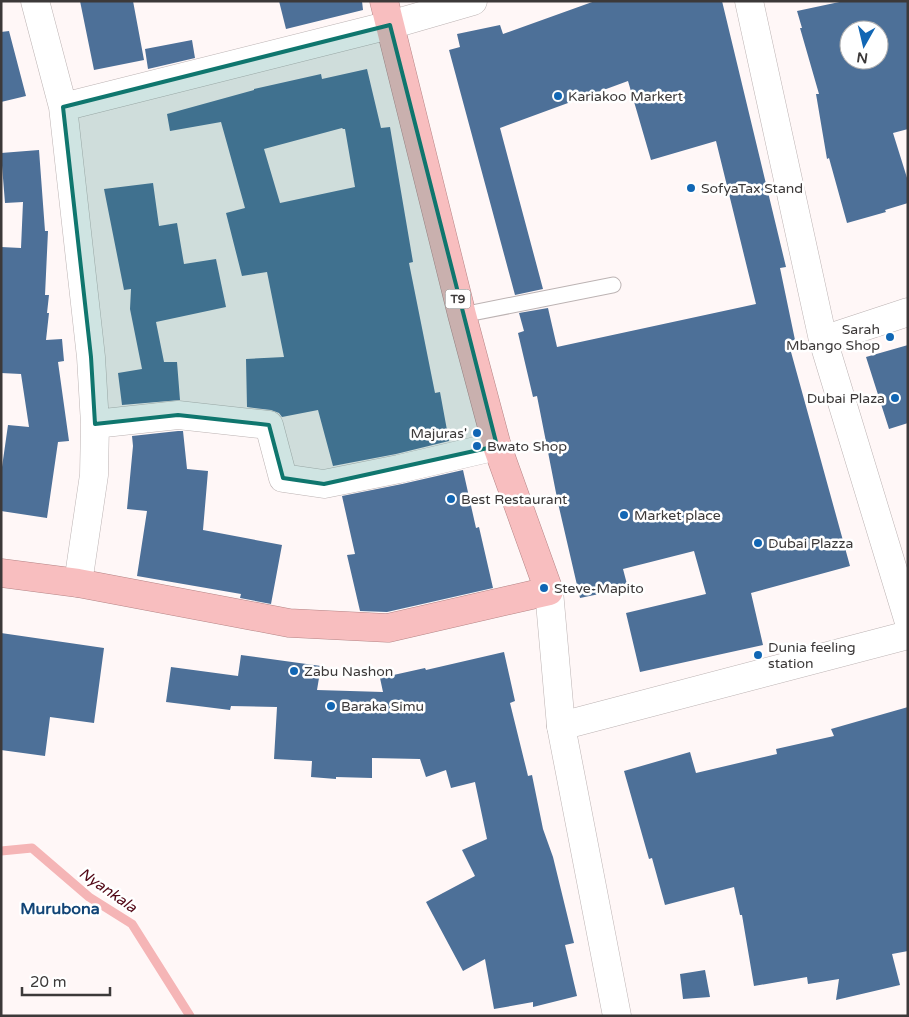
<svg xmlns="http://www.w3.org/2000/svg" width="909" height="1017" viewBox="0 0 909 1017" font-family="'Varela Round',sans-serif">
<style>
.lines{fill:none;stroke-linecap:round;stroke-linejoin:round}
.stream{stroke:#f5b5b6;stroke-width:9}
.building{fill:#4d7098;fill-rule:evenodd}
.service-casing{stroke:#bcb3b3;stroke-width:17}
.minor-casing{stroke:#bcb3b3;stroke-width:29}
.secondary-casing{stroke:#bcb3b3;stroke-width:29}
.trunk-casing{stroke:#b58586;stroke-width:29}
.service{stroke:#fff;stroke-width:15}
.minor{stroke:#fff;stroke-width:28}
.secondary{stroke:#fff;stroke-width:28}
.trunk{stroke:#f8bebf;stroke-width:28}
.marked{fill:#0f766e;fill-opacity:0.2;stroke:#0f766e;stroke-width:4;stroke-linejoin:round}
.poi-dot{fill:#1166b4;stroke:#fff;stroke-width:2}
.labels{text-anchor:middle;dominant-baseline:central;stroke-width:5;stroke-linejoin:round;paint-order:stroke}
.shield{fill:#fff;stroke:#767474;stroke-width:1}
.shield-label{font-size:12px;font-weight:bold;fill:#3c3939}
.poi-label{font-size:14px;fill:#3c3939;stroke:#fff;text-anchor:start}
.water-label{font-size:15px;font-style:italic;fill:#520715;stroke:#fff}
.quarter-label{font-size:16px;font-weight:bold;fill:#124577;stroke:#fff}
</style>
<rect width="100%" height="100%" fill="#fff7f7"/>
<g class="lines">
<!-- stream -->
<path class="stream" d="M1,851l31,-3 57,49 43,27 58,92"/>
</g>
<!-- building -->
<path class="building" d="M80,1h53l11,59 -50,10z
M279,1h83l1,9 -77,19z
M595,1h127l64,266 -6,1 15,72 -7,1 62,225 -99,27 12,52 -123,27 -14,-59 80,-19 -12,-43 -71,18 5,19 -48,10 -22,-95 -21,-107 -4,1 -15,-64 6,-2 -5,-18 29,-5 9,39 199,-43 -40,-163 -65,19 -23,-79 -128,47 43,161 -28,6 -66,-245 11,-3 -3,-13 43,-9 3,9z
M844,1h64v128l-15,4 15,48v22l-23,7 1,2 -39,11 -18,-65 -2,1 -11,-65h3l-19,-66h2l-5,-17zM849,30h30v30h-30z
M9,31l17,65 -25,6v-70z
M192,40l3,18 -47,11 -3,-20z
M367,69l14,59 9,-1 23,135 -4,1 26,130 5,-1 9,49 -53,13 -63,12 -15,-56 -36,7 -3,-4 -8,-3 -24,-3 -1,-48 38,-2 -17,-85 -25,4 -16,-63 19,-5 -24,-86 -51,9 -3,-17 87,-24v-1l67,-15 1,5zM342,128l1,1h2l10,58 -75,16 -16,-54z
M39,150l6,81h3l-3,64h4l-2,18h2l-3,27 16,-1 2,22 -6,1 11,79 -11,1 -11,76 -46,-7v-37l7,-49 21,2 -8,-53 -20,-1v-126l20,1 2,-46 -18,1 -4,-50z
M153,183l6,43 18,-3 7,41 32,-5 10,48 -70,15 8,40h13l3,38 -58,5 -4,-32 24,-4 -12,-60 1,-20 -7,1 -20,-101z
M908,345v78l-19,6 -23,-72z
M178,431h5l4,38 21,2 -5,59 79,15 -11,59 -31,-6 1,-4 -104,-18 10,-65 -20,-2 6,-63 -1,-10z
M463,470l13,58 3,-1 14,61 -106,24 -27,-1 -13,-56 8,-1 -13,-58 60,-12z
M1,633l103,15 -10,75 -44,-6 -5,39 -44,-6z
M504,652l11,49 -5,2 18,73 4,-1 11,54 10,28 21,86 -9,2 12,51 -44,11v-5l-39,7 -9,-50 -22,12 -37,-69 49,-26 -13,-26 25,-11 -12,-57 -24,6 -5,-18 -20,7 -6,-18 -48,-1v20l-36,-1v2l-25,-2 1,-16 -38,-2 3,-52 -46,-1 -1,4 -64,-8 5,-35 67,9 3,-21 80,11 -4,24 66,2 -3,-14 45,-10 1,2z
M908,707v244l-16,3 8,31 -64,15 3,-21 -31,5 -1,-7 -53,9 -12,-71h-2l-6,-28 -69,18 -13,-47 -3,1 -25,-88 66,-19 6,21 81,-19 -1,-5 58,-13 -3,-7z
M705,970l5,27 -27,2 -3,-25z"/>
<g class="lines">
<!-- service casing -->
<g class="service-casing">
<path id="service" d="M462,315l151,-30"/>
</g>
<!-- minor casing -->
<g class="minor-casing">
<path id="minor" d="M35,1l28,106 28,250 4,67 -1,51 -16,108
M749,1l74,339 85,279
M63,107l327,-82 83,-24
M823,340l85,-28
M95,424l83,-9 91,10 14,53 41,6 75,-15 98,-23
M561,726l347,-91"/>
</g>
<!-- secondary casing -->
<g class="secondary-casing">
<path id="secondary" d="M549,591l12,135 56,290"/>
</g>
<!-- trunk casing -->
<g class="trunk-casing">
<path id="trunk" d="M1,573l77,10 211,40 99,5 161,-37 -52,-145 -35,-131 -78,-314"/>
</g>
<!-- service -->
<use href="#service" class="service"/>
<!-- minor -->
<use href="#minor" class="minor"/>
<!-- secondary -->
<use href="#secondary" class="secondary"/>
<!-- trunk -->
<use href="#trunk" class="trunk"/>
</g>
<!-- marked area -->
<path class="marked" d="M390,25l107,421 -173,38 -41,-6 -14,-53 -91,-10 -83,9 -4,-67 -28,-250z"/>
<!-- markers -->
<g class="poi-dot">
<circle cx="558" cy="96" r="5"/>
<circle cx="691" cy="188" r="5"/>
<circle cx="890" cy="337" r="5"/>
<circle cx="895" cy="398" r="5"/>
<circle cx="477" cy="433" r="5"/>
<circle cx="477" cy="446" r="5"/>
<circle cx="451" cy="499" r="5"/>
<circle cx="624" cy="515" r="5"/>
<circle cx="758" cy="543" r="5"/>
<circle cx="544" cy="588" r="5"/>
<circle cx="758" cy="655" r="5"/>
<circle cx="294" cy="671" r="5"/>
<circle cx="331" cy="706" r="5"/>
</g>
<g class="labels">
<!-- shield labels -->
<rect class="shield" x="445.5" y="289.5" width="25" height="19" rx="4"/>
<g class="shield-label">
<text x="458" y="299">T9</text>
</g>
<!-- poi labels -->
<g class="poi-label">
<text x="568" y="96">Kariakoo Markert</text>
<text x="701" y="188">SofyaTax Stand</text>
<text x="880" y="329" text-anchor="end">Sarah<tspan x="880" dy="16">Mbango Shop</tspan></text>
<text x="885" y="398" text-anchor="end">Dubai Plaza</text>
<text x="467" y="433" text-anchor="end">Majuras'</text>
<text x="487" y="446">Bwato Shop</text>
<text x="461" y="499">Best Restaurant</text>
<text x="634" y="515">Market place</text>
<text x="768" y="543">Dubai Plazza</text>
<text x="554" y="588">Steve-Mapito</text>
<text x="768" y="647">Dunia feeling<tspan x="768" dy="16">station</tspan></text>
<text x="304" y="671">Zabu Nashon</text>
<text x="341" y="706">Baraka Simu</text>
</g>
<!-- water labels -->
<g class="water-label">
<text transform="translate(108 890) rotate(35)">Nyankala</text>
</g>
<!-- quarter labels -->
<g class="quarter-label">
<text x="60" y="909">Murubona</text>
</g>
</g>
<!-- border -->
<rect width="909" height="1017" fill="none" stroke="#3c3939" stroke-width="5"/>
<!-- north arrow -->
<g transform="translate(864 45) rotate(188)"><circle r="24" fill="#ffffff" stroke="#b1b0b0"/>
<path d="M0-4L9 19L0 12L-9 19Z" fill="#1166b4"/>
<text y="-8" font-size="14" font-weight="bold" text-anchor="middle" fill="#3c3939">N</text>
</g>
<!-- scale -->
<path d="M22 987v8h88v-8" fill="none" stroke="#3c3939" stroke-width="2.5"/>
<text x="30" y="987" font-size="15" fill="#3c3939" stroke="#ffffff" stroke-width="4" paint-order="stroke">20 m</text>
</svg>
